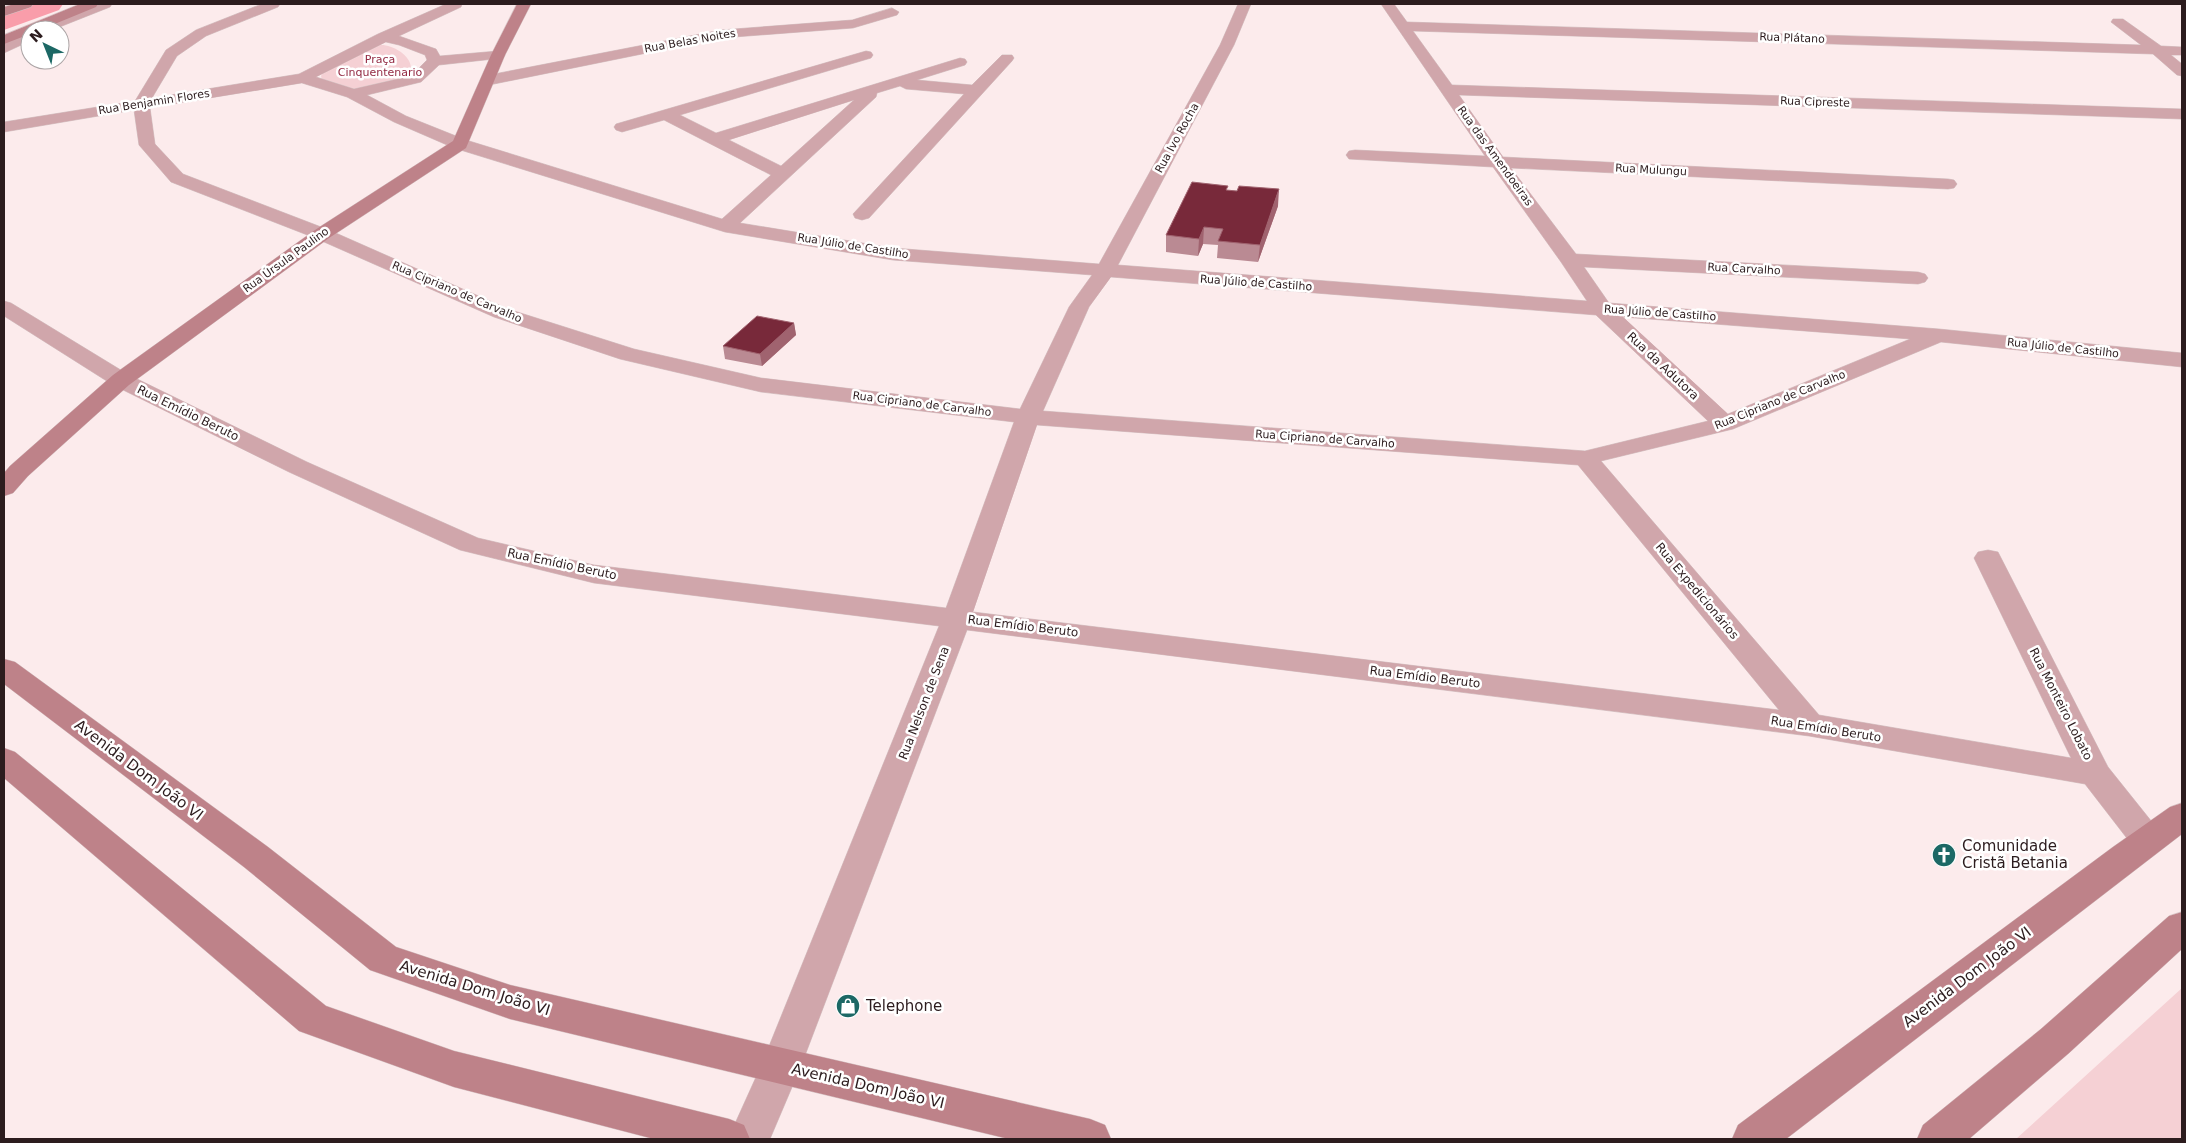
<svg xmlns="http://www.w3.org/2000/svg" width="2186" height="1143" viewBox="0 0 2186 1143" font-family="'DejaVu Sans',sans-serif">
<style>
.green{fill:#f5d0d4}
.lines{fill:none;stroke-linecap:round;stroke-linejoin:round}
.river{fill:#f99daa;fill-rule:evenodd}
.street-casing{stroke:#d7c6c7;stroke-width:1}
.secondary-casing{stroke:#d7c6c7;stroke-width:1}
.street{fill:#d0a6ab;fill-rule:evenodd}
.secondary{fill:#be8289;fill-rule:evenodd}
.wall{fill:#ba8a93}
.shaded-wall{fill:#a0636f}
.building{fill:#78293a;stroke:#a0636f}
.labels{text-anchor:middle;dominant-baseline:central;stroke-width:5;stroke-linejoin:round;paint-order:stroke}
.far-street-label{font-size:11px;fill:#2c1c1e;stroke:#fff}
.far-park-label{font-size:11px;fill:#922942;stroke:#fff}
.street-label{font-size:12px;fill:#2c1c1e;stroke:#fff}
.near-street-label{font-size:15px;fill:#2c1c1e;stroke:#fff}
.near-poi-label{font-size:15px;fill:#2c1c1e;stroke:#fff;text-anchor:start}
</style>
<rect width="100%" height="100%" fill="#fcebec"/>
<!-- green -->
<path class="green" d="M380,45c12,-1 36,12 30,28 -3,7 -50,18 -59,17 -9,0 -20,-7 -29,-10l-1,-4 3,-5z
M2182,988v151h-166z"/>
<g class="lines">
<!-- river -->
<path class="river" d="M24,4h39l-4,6 -55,20v-19z"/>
<!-- street casing -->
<g class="street-casing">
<path id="street" d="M94,4h18l-2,3 -58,23h-19l2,-3z
M262,4h18l-2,3 -72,29 -29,20 -25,42 147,-24 79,-40 68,-30h16l-1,3 -62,29 37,13 4,7 58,-5 5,1 2,3 -2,3 -64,7 -18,17 -54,13 39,21 60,24 256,79 49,-44 -107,-55 -42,12 -6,-2 -2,-3 2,-3 250,-73 5,1 2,3 -2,3 -191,57 36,18 244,-75 5,1 2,3 -2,3 -48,15 55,5 30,-30h10l2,3 -2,3 -143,157 -7,2 -7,-2 -2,-4 111,-120 -58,-5 -6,-3 -23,7 -1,4 -136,126 153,25 206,16 121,-219 18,-41h13l-17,41 -116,220 469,36 -26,-39 -68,-95 -144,-8 -3,-4 3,-4 6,-1 130,6 -104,-152h13l13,18 734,23 -30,-23 2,-3h10l38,27 21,1v8h-11l11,9v12l-5,-1 -24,-21 -740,-23 39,54 730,24v10l-723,-24 44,62 445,22 6,1 3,4 -3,4 -6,1 -437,-21 65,86 342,18 7,2 3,4 -3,4 -7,2 -334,-17 25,36 330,26 243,24v14l-241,-25 -208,87 -132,32 218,254 252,43 -97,-200 4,-6 10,-2 10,2 110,215 52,65 5,9 -5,9 -12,4 -12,-4 -51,-66 -276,-48 -842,-106 -166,436 -31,73h-42l33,-73 178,-440 -345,-43 -134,-33 -171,-78 -176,-87 -109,-69v-15l7,2 118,72 178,87 171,76 116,27 352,43 68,-186 -253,-30 -141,-33 -126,-42 -179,-79 -144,-56 -32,-37 -5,-35 -130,22v-10l131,-21 31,-51 30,-20zM386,42l13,3 26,10 2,5 -16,16 -57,13 -38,-12zM302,83l45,14 47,25 60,26 271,84 168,28 199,15 -23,32 -49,102 -259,-31 -127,-29 -126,-40 -179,-79 -146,-56 -28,-30 -5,-36zM854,100l-73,66 -52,-26zM1111,277l485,38 112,106 -123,30 -542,-40 46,-104zM1623,317l287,22 -182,75zM1037,425l541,40 201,245 -806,-98z
M892,8l7,4 -2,3 -44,13 -132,10 -232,47 -5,-2 -3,-3 3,-3 5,-2 232,-45 131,-10z
M30,31v10l-26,12v-10z"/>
</g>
<!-- secondary casing -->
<g class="secondary-casing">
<path id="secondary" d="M14,4h19l-2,3 -27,9v-9z
M80,4h18l-2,3 -56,23h-10v4l-26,10v-9z
M517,4h14l-26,51 -39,93 -137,90 -200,147 -101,91 -15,17 -9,3v-23l6,-7 103,-91 202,-145 138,-89 38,-86z
M4,659l11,3 253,185 128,100 114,38 580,134 15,6 6,14h-102l-499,-120 -140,-49 -126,-103 -240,-183z
M4,748l11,4 311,254 128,45 275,68 15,6 6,14h-96l-200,-52 -155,-56 -295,-253z
M2182,803v31l-396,305h-54l6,-14 375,-278 57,-40z
M2182,912v37l-113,104 -100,86h-52l6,-14 118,-96 128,-113z"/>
</g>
<!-- street -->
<use href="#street" class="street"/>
<!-- secondary -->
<use href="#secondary" class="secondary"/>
</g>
<!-- wall -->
<path class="wall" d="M1227,190l51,16 -20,56 -41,-4 1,-13 -15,-1 -5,12 -32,-4v-17z
M794,323l2,12 -34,31 -37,-7 -2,-13z"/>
<!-- shaded-wall -->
<path class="shaded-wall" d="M1279,189l-1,17 -20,56 2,-17z
M1204,227l-1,17 -5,12 1,-17z
M794,323l2,12 -34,31 -2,-12z"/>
<!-- building -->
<path class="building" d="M1192,182l36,4 -2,4 11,1 2,-5 40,3 -19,56 -42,-4 5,-12 -19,-2 -5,12 -33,-4z
M757,316l37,7 -34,31 -37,-8z"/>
<!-- icons -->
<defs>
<g id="church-disc" transform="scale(1.25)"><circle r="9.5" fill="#1c6865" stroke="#fff"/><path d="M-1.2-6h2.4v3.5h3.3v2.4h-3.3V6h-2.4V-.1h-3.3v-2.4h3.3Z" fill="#fff"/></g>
<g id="shop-disc" transform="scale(1.25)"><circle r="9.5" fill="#1c6865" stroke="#fff"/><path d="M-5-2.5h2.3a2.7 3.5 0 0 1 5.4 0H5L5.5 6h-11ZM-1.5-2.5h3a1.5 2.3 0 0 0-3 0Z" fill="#fff"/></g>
</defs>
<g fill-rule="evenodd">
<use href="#church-disc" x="1944" y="855"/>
<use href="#shop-disc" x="848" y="1006"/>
</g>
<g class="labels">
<!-- far-street labels -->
<g class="far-street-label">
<text transform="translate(1792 38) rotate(2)">Rua Plátano</text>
<text transform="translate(690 41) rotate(-10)">Rua Belas Noites</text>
<text transform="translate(154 102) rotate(-9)">Rua Benjamin Flores</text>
<text transform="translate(1815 102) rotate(2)">Rua Cipreste</text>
<text transform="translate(1177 138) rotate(-61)">Rua Ivo Rocha</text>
<text transform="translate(1495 156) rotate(54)">Rua das Amendoeiras</text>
<text transform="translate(1651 170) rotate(3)">Rua Mulungu</text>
<text transform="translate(853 246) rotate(9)">Rua Júlio de Castilho</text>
<text transform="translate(286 260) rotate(-36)">Rua Úrsula Paulino</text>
<text transform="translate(1744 269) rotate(3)">Rua Carvalho</text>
<text transform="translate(1256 283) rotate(4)">Rua Júlio de Castilho</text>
<text transform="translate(457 292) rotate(23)">Rua Cipriano de Carvalho</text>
<text transform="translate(1660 313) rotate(4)">Rua Júlio de Castilho</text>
<text transform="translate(2063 348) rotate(6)">Rua Júlio de Castilho</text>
<text transform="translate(1780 400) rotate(-22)">Rua Cipriano de Carvalho</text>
<text transform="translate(922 404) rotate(7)">Rua Cipriano de Carvalho</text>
<text transform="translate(1325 439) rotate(4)">Rua Cipriano de Carvalho</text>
</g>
<!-- far-park labels -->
<g class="far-park-label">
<text x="380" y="59">Praça<tspan x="380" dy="13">Cinquentenario</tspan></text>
</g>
<!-- street labels -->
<g class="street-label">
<text transform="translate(1663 366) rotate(43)">Rua da Adutora</text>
<text transform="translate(188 413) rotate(26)">Rua Emídio Beruto</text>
<text transform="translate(562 564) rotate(12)">Rua Emídio Beruto</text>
<text transform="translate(1697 591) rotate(50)">Rua Expedicionários</text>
<text transform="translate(1023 626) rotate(7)">Rua Emídio Beruto</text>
<text transform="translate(1425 677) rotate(7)">Rua Emídio Beruto</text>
<text transform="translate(924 703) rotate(-69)">Rua Nelson de Sena</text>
<text transform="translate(2061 704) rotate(63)">Rua Monteiro Lobato</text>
<text transform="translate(1826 729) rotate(9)">Rua Emídio Beruto</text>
</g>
<!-- near-street labels -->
<g class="near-street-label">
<text transform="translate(139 770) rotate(37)">Avenida Dom João VI</text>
<text transform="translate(1967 977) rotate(-37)">Avenida Dom João VI</text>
<text transform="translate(475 988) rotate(17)">Avenida Dom João VI</text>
<text transform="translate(868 1086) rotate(13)">Avenida Dom João VI</text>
</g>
<!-- near-poi labels -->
<g class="near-poi-label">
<text x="1962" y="846">Comunidade<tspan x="1962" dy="17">Cristã Betania</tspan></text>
<text x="866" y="1006">Telephone</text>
</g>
</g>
<!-- border -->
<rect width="2186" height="1143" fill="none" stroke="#2c1c1e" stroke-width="10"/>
<!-- north arrow -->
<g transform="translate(45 45) rotate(317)"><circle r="24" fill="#ffffff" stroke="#aba4a5"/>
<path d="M0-4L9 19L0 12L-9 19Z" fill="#1c6865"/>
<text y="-8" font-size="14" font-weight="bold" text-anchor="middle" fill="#2c1c1e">N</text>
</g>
</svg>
